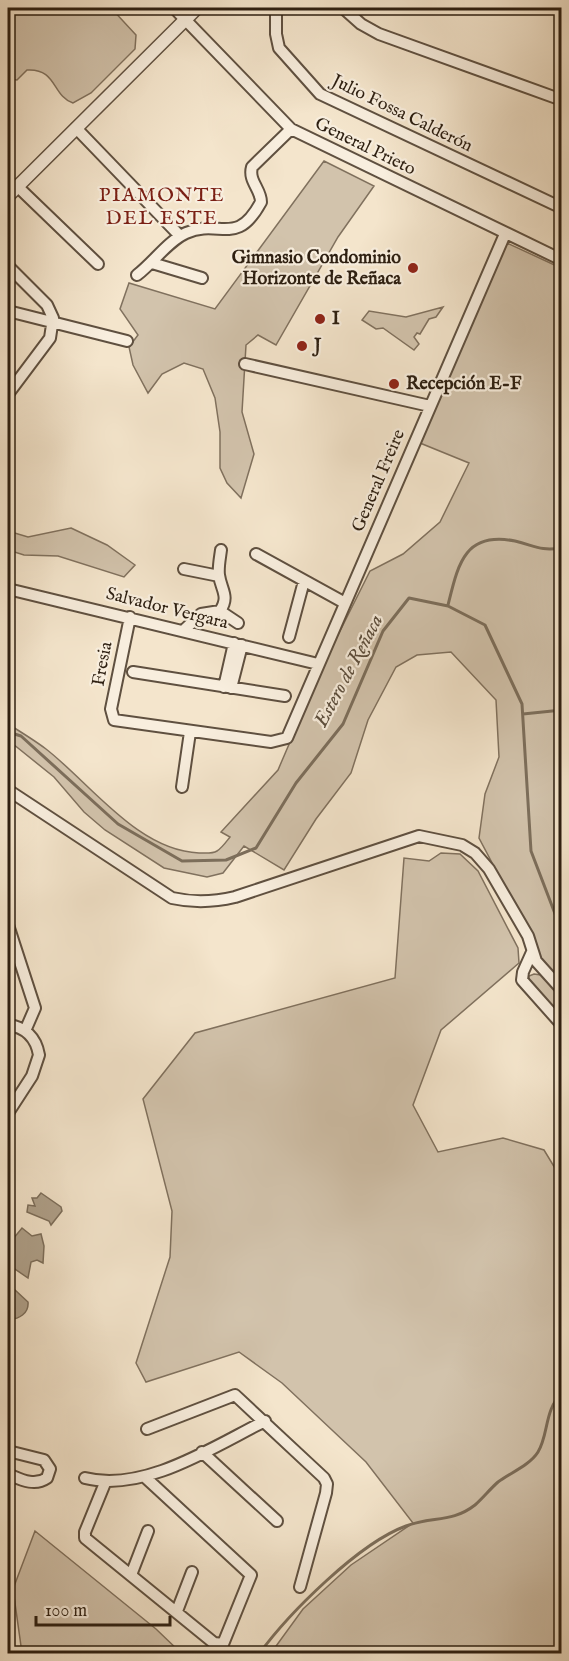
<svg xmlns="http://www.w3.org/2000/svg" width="569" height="1661" viewBox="0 0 569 1661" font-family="'IM FELL English',serif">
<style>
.green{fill:#d2c3ac;stroke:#80715e;stroke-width:1.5}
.water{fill:#b0a28c;stroke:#7c6e5b;stroke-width:1.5}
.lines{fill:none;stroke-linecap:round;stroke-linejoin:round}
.stream{stroke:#7c6e5b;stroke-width:3}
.minor-casing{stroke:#5f5040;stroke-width:14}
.tertiary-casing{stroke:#5f5040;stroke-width:15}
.minor{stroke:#f8eede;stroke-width:10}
.tertiary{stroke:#f8eede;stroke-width:12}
.poi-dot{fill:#8f2418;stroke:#f8eede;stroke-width:2}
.labels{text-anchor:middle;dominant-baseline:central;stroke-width:4.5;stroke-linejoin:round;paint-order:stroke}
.street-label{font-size:18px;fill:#2d1f11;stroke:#f8eede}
.poi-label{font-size:18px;font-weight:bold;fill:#2d1f11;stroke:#f8eede;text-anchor:start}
.neighbourhood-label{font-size:20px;letter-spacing:1.5px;fill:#7a1f14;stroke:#f8eede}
.water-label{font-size:20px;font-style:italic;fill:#5b4d3c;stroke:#f8eede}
</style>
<rect width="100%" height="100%" fill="#f4e5cc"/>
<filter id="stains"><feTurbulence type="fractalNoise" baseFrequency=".00333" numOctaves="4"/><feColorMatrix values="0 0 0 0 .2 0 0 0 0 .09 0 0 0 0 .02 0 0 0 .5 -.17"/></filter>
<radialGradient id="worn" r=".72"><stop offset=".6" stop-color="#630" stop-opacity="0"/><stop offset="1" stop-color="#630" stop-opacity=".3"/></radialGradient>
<!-- green -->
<path class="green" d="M8,8h103l25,27 -1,14 -44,44 -18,10c-21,-7 -16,-35 -46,-33l-10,10 -6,-1 -3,-5z
M324,161l50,25 -36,51 -62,108 -18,-10 -12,10 -4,67 12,42 -13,44 -14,-15 -7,-15v-36l-5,-34 -12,-29 -19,-6 -22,11 -14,19 -15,-28 -4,-18 9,-12 -18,-26 9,-26 86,26z
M507,243l54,25v714l-11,-10 -21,-28 -22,-53 -28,-53 6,-44 14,-37 -3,-57 -45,-48 -34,3 -21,12 -28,53 -17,53 -35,46 -32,51 -40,-24 -21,27 -16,4 -43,-9 -59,-38 -21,-18 -30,-35 -46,-37v-16c13,8 26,16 38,25 44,34 92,102 153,104 6,0 13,1 18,-2 5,-3 9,-9 13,-14l-9,-5 57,-62 45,-105 47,-94 33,-17 37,-32 29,-59 -49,-20z
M443,307l-7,10 -7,2 -9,15 -3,-1 -3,4 5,7 -5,6 -31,-22 -7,1 -14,-9 7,-9 37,6z
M71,528l36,17 28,20 -11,12 -66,-21 -34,-1 -16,-5v-19l20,6z
M441,853l19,1 18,17 40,77 1,15 -78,67 -28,75 25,47 65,-14 41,12 17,28v475h-290l32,-44 48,-44 62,-42 -47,-61 -84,-79 -43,-31 -93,30 -10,-19 34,-106 2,-46 -29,-112 52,-66 200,-55 9,-120 25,3z
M534,974l7,1 20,22v20l-32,-36v-5z
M35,1531l121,98 25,24h-161l1,-7 -8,-57z"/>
<!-- water -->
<path class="water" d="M41,1193l20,14 1,4 -11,14 -2,-4 -22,-9 1,-7 7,1 -3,-8h5z
M22,1228l10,8 9,-2 3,12 -1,17 -6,-3 -6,2 -3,16 -19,-13 3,-9 -4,-6v-5z
M8,1289l7,1 13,12c1,11 -9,18 -20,17z"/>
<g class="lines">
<!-- stream -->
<path class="stream" d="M448,605c10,-40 16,-74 67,-64 21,5 24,10 47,7
M523,714l39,-4
M8,732l13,4 97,88 64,37 44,-1 30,-12 40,-65 47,-59 40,-93 26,-33 39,8 37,19 37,79 9,147 31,81
M259,1654c30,-41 100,-111 147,-128 26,-10 46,-3 69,-21 8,-7 15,-16 23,-23 12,-9 32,-17 40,-30 11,-18 6,-43 24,-58"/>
<!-- minor casing -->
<g class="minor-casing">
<path id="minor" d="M174,8l117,121 271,131
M276,8v26l3,14 41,46 242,114
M343,8l18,16 18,10 183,66
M76,128l104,108
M17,186l81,78
M152,263l50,15
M8,266l39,39 6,13 -3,20 -42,56
M137,275c16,-12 31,-34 49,-42 34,-15 50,15 75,-31 0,-13 -13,-21 -9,-35l39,-38
M8,311l119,30
M245,364l185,42
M256,554l89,49
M184,569l35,7
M8,589l310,75
M220,611l18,12
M130,617l-19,92 3,11 157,22 16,-4 218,-504
M184,630l17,-16 19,-3c10,-15 1,-21 -1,-36 -1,-8 1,-17 2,-25
M289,637l15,-56
M133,672l152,24
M224,687l10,-44
M231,688l11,-43
M182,787l8,-55
M8,790l164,108c22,5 42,4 63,-1l184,-61 43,9 13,8 14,16 39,67 8,25 26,29
M8,925l27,83 -10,23
M532,952l-9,20 -1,8 40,45
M8,1025c17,2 28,12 31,30l-7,21 -24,37
M147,1429l88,-34 89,83 3,6 -1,9 -26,94
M8,1451l36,9 6,9 -3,9c-13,9 -27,1 -39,-4
M202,1452l75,69
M85,1478c59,15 128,-31 180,-57
M105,1483l-20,49v6l129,105 9,1 28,-69 -105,-97
M131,1575l17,-44
M177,1611l15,-39"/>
</g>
<!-- tertiary casing -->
<g class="tertiary-casing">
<path id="tertiary" d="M8,196l189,-188"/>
</g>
<!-- minor -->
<use href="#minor" class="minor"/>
<!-- tertiary -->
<use href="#tertiary" class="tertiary"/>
</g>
<!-- markers -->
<g class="poi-dot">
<circle cx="413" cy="268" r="6"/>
<circle cx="320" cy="319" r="6"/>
<circle cx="302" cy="346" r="6"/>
<circle cx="394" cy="384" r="6"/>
</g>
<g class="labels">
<!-- street labels -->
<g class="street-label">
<text transform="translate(402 114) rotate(26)">Julio Fossa Calderón</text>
<text transform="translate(365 147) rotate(26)">General Prieto</text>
<text transform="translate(379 481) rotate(-67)">General Freire</text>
<text transform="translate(167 609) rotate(14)">Salvador Vergara</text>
<text transform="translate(103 664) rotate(-79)">Fresia</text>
</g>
<!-- poi labels -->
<g class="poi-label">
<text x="401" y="258" text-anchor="end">Gimnasio Condominio<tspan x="401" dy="21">Horizonte de Reñaca</tspan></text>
<text x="332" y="319">I</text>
<text x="314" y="346">J</text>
<text x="406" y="384">Recepción E-F</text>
</g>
<!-- neighbourhood labels -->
<g class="neighbourhood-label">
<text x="162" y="195">PIAMONTE<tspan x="162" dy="23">DEL ESTE</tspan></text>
</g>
<!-- water labels -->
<g class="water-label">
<text transform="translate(349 671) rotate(-62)">Estero de Reñaca</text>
</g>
</g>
<!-- margin -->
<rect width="569" height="1661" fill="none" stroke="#f4e5cc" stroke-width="30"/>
<rect x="9" y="9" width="551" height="1643" fill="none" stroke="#2d1f11" stroke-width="3"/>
<rect x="15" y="15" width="539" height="1631" fill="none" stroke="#2d1f11" stroke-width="1.5"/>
<!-- scale -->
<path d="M36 1616v9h134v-9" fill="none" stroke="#2d1f11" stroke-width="3"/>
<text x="45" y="1616" font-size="18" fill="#2d1f11" stroke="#f8eede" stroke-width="4.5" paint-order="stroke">100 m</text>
<rect width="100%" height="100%" filter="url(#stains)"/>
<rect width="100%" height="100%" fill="url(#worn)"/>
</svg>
